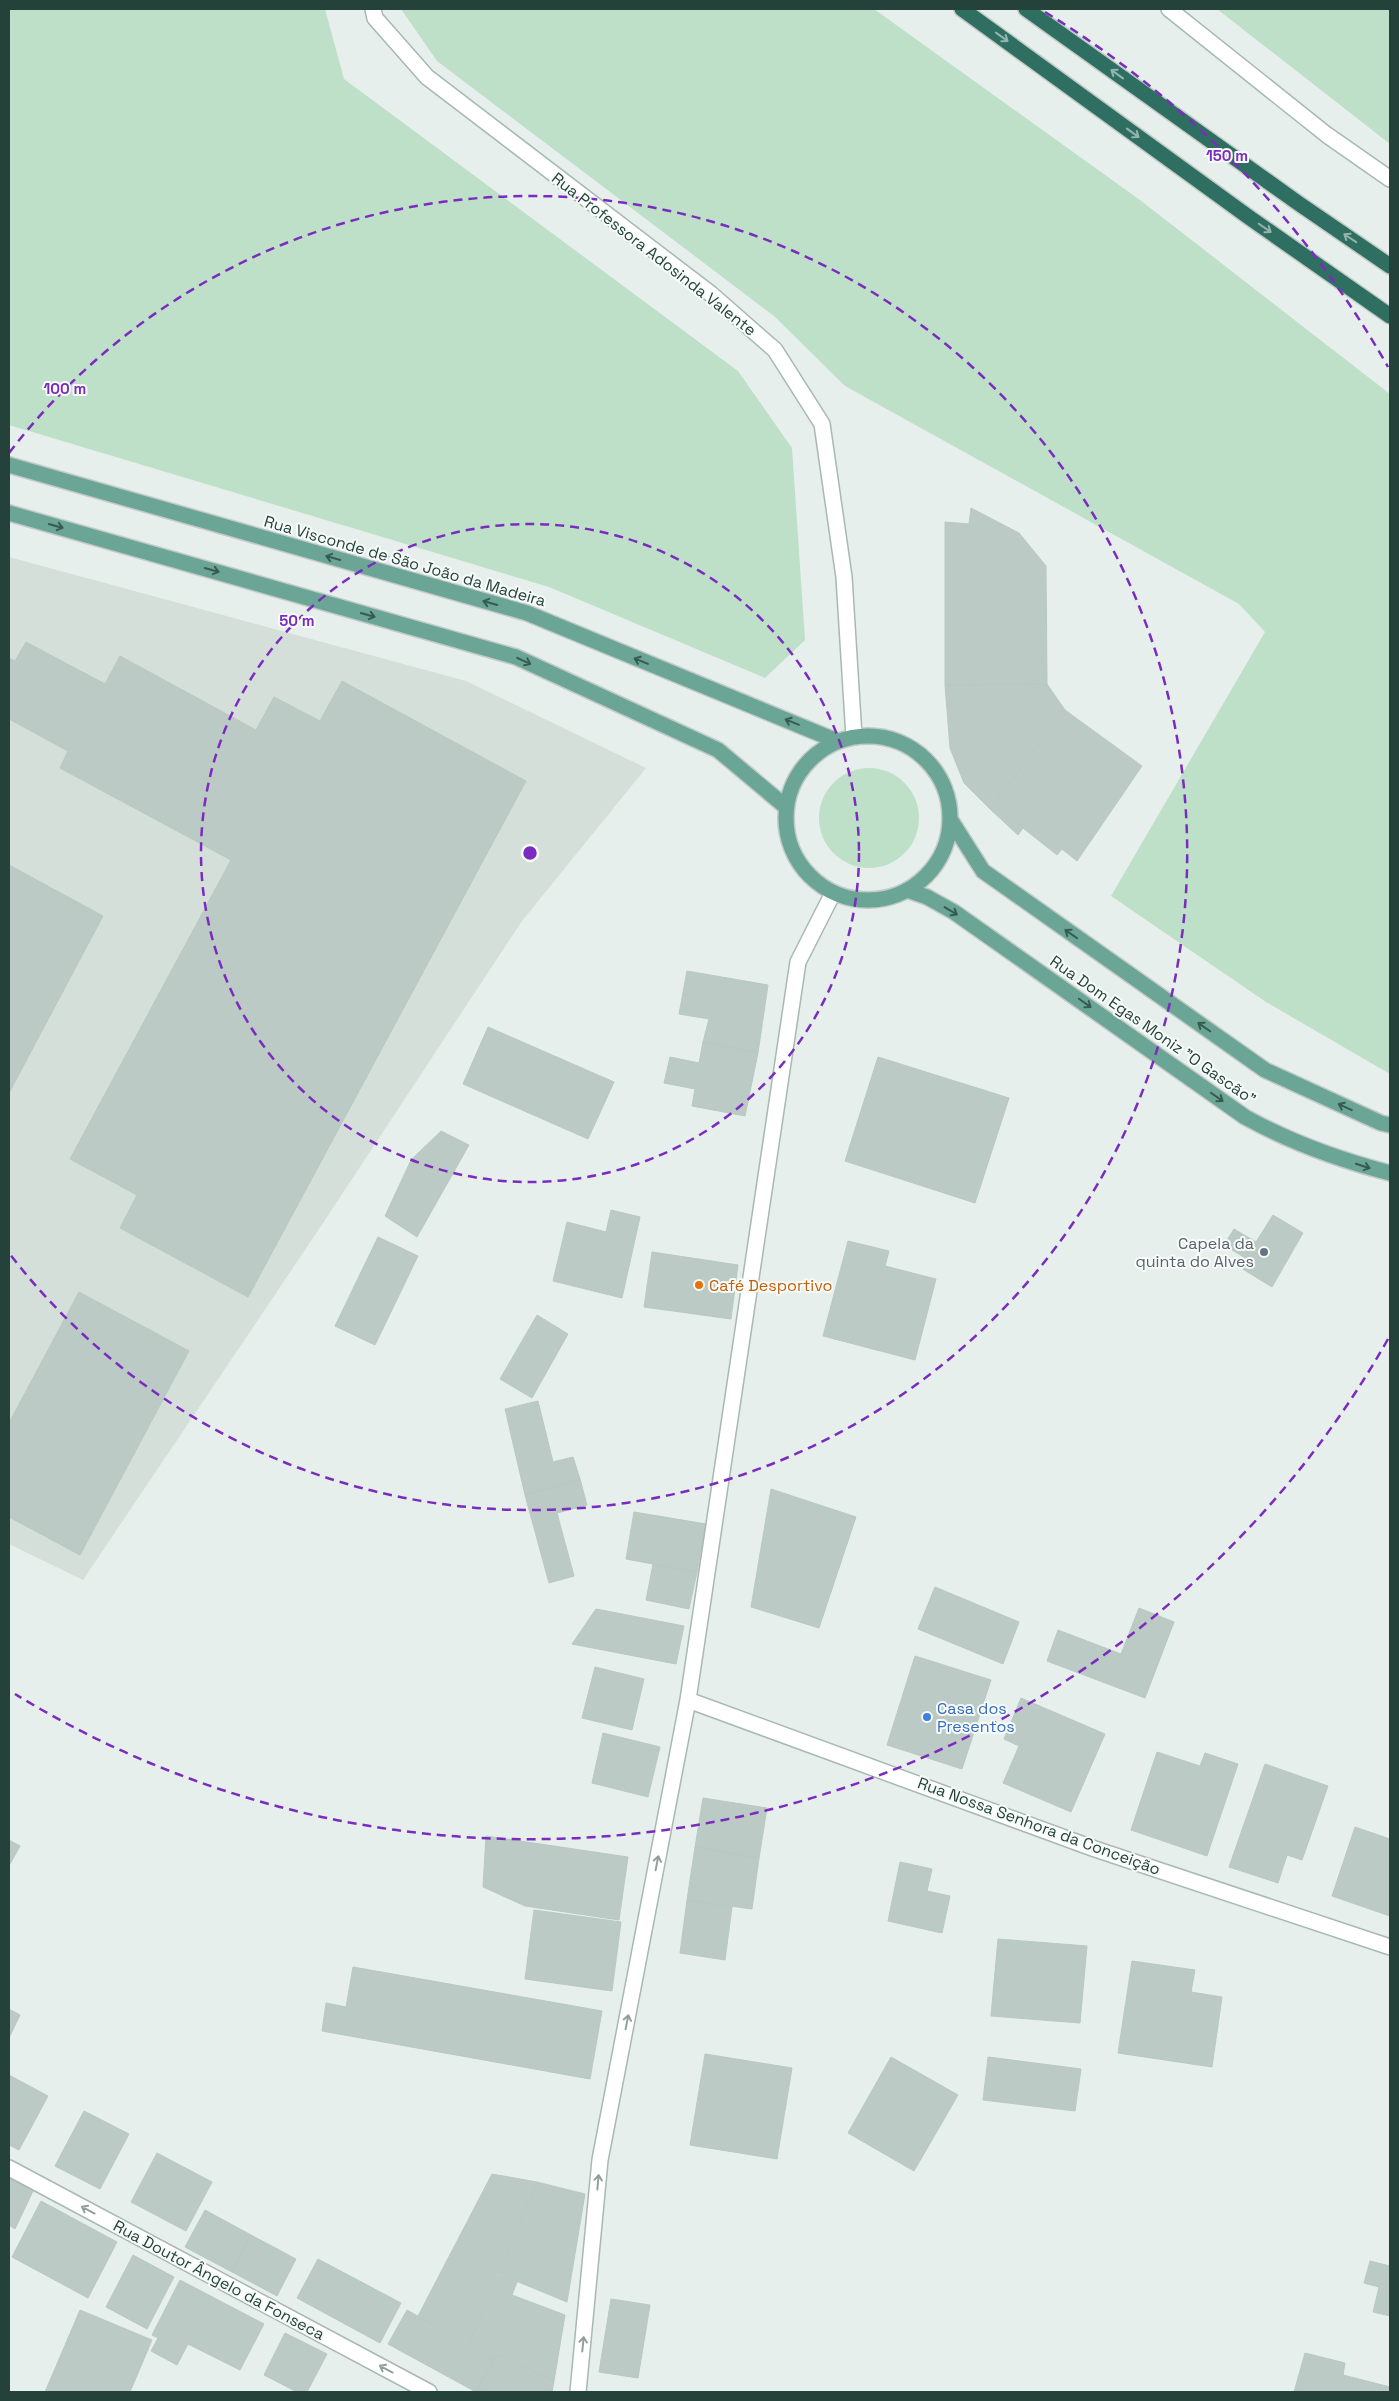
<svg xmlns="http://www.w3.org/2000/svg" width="1399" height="2401" viewBox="0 0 1399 2401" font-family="'Space Grotesk',sans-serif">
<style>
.built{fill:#d4dfda}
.green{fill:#bfe0c8}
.building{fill:#bbcac4;stroke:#b8c9c2}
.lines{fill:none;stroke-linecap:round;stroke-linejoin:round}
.minor-casing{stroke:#a8b8b2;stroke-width:18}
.major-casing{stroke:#c2cac8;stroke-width:18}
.highway-casing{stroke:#c2cac8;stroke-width:18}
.minor{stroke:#fff;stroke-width:15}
.major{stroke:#6aa596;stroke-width:15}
.highway{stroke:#2f6f62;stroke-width:15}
.oneway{stroke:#93b5ae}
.oneway2{stroke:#365b51}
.oneway3{stroke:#92a09c}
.ring{fill:none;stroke:#7b2cbf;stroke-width:2.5;stroke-dasharray:9 6}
.worship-dot{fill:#6b7280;stroke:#f7fbf9;stroke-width:2}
.food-dot{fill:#e8710a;stroke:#f7fbf9;stroke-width:2}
.shop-dot{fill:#3f7fe0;stroke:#f7fbf9;stroke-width:2}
.labels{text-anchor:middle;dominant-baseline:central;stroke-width:4;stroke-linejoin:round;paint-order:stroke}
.street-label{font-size:16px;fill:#24423a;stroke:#f7fbf9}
.worship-label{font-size:16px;fill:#5b616d;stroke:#f7fbf9;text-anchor:end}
.food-label{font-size:16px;fill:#c56008;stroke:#f7fbf9;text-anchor:start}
.shop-label{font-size:16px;fill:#366cbe;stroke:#f7fbf9;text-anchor:start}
.centre{fill:#7b2cbf;stroke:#f7fbf9;stroke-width:2.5}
.ring-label{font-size:15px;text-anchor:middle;font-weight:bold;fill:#7b2cbf;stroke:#f7fbf9;stroke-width:4;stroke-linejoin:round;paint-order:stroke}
</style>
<rect width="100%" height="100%" fill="#e6efeb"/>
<!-- built -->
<path class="built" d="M9,557l457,124 180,87 -124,153 -201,305 -238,354 -74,-36z"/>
<!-- green -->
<path class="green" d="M9,9h316l19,70 394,292 54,77 13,192 -40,38 -216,-91 -540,-162z
M401,9h473l266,191 250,194v680l-124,-72 -155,-106 154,-264 -26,-28 -394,-218 -71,-70 -337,-255z
M1217,9h173v135z
M819 818a50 50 0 1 1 100 0a50 50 0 1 1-100 0Z"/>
<!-- building -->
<path class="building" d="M971,508l48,25 27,33 1,118 -102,1v-163l24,2z
M26,642l79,42 15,-28 136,74 18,-33 46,24 22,-40 184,100 -278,516 -128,-69 17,-33 -67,-36 161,-299 -171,-92 8,-17 -59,-32v-61l6,3z
M1047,684l18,26 -75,99 -26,-26 -14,-35 -5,-63z
M1065,710l77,56 -65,95 -15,-12 -5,6 -34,-27 -5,7 -28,-26z
M9,865l94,51 -94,177z
M687,971l81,14 -10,68 -55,-11 6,-23 -30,-5z
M488,1027l126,55 -26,57 -125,-55z
M703,1042l55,11 -13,63 -53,-10 3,-17 -31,-6 6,-26 29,6z
M878,1057l131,41 -34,105 -130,-42z
M441,1131l28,14 -52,92 -32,-21 26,-56z
M611,1210l29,7 -18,81 -69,-17 14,-59 39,10z
M1273,1215l30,18 -31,54 -31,-19 6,-9 -23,-14 10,-16 22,13z
M378,1237l40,19 -43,89 -40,-19z
M848,1241l41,10 -4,15 51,13 -21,81 -92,-24z
M652,1252l86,13 -7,54 -87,-12z
M79,1292l110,59 -109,204 -71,-38v-94z
M537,1315l31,19 -36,64 -32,-19z
M538,1401l15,61 20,-5 7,22 -55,16 -20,-86z
M580,1479l7,26 -30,8 17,63 -25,7 -24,-88z
M771,1489l85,28 -37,111 -68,-21z
M634,1512l72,12 -9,48 -71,-13z
M653,1564l44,8 -8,37 -43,-9z
M935,1587l84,35 -16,42 -85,-35z
M1139,1608l35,14 -29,76 -98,-37 11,-31 63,24z
M596,1609l88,17 -8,38 -104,-20z
M915,1656l76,24 -29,89 -75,-24z
M595,1667l49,12 -12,51 -50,-12z
M1021,1698l84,36 -34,78 -68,-29 16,-37 -15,-7z
M603,1733l57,14 -12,50 -56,-14z
M1157,1752l43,14 5,-13 33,11 -31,92 -76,-26z
M1265,1764l63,22 -26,74 -15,-5 -9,28 -49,-16z
M703,1798l64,10 -8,50 -64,-11z
M1355,1827l35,12v77l-58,-20z
M486,1836l142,21 -9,63 -94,-14 -42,-19z
M9,1840l11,6 -11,20z
M695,1847l64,11 -7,51 -65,-9z
M900,1862l32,7 -5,22 23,5 -8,37 -54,-12z
M687,1900l45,7 -7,53 -45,-7z
M534,1910l87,12 -9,69 -87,-12z
M998,1939l89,7 -7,77 -89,-7z
M1132,1961l63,9 -4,22 31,5 -10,70 -94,-14z
M353,1967l249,44 -12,68 -268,-48 4,-28 20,4z
M9,2009l11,6 -11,23z
M705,2054l87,14 -15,91 -87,-14z
M891,2057l67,38 -44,76 -66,-38z
M988,2057l93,12 -6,42 -92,-11z
M9,2075l39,21 -29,54 -10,-5z
M84,2111l45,23 -29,55 -45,-23z
M157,2153l55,29 -26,49 -55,-29z
M492,2174l45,8 -68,162 -51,-28z
M9,2178l24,13 -18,38 -6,-4z
M537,2182l48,12 -18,108 -68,-28z
M41,2201l76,41 -29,56 -76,-41z
M205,2210l46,25 -19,37 -47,-25z
M251,2235l45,24 -19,37 -45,-24z
M133,2255l41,22 -27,52 -41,-22z
M318,2259l83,44 -21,40 -83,-45z
M1370,2261l20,5v50l-17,-4 6,-25 -15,-4z
M499,2275l18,7 -5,13 53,20 -11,66 -57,-27 -3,5 -25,-15z
M180,2280l84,44 -24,46 -52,-26 -11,21 -26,-14 7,-13 -6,-3z
M611,2299l39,6 -12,73 -39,-6z
M80,2310l72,30 -22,52h-85z
M407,2310l87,49 -18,33 -88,-48z
M285,2333l42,21 -20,38h-10l-33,-17z
M1305,2353l40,10 -2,12 47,12v5h-96z
M497,2354l57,27 -2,11h-76z"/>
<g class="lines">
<!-- minor casing -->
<g class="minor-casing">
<path id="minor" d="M373,9l2,9 52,59 284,217 64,56 47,74 22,153 10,160
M1169,9l158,126 63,44
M688,1700l407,149 295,98
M9,2168l420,224
M578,2392l22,-232 88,-460 110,-738 35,-69"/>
</g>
<!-- major casing -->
<g class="major-casing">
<path id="major" d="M9,465l518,148 310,128
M9,513l507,144 202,93 68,57
M786 818a82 82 0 1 1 164 0a82 82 0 1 1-164 0Z
M950,819l33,52 282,199 116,53 9,2
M907,890l20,7 27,15 291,205c45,25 95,43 145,56"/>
</g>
<!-- highway casing -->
<g class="highway-casing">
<path id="highway" d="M962,9l288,209 140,98
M1026,9l272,194 92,63"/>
</g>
<!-- minor -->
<use href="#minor" class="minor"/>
<!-- major -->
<use href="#major" class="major"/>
<!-- highway -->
<use href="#highway" class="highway"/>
</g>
<!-- one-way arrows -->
<defs><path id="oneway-shaft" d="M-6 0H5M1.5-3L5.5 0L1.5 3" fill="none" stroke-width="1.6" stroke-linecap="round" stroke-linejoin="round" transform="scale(1.25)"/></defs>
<g class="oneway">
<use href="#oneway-shaft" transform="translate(1002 37) rotate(36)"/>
<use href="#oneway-shaft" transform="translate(1117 74) rotate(-144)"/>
<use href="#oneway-shaft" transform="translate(1133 133) rotate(36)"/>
<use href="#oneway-shaft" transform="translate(1265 228) rotate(35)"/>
<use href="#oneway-shaft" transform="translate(1350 238) rotate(-146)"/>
</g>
<g class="oneway2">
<use href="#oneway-shaft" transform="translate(56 526) rotate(16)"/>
<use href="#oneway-shaft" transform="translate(333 558) rotate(-164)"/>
<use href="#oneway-shaft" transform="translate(212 570) rotate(16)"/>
<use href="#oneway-shaft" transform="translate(490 603) rotate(-164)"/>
<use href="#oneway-shaft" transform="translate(368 615) rotate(16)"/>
<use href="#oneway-shaft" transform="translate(524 661) rotate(25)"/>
<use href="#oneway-shaft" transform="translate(641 661) rotate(-158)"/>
<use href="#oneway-shaft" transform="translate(792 722) rotate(-158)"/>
<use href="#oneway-shaft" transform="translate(951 911) rotate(31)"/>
<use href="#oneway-shaft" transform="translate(1071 934) rotate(-145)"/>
<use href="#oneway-shaft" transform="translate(1085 1003) rotate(35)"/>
<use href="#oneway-shaft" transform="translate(1204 1027) rotate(-145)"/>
<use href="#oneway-shaft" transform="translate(1217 1097) rotate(35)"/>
<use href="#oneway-shaft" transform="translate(1345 1107) rotate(-155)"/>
<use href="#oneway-shaft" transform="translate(1363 1166) rotate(18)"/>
</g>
<g class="oneway3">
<use href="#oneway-shaft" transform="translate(657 1863) rotate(-79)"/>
<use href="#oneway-shaft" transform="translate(627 2022) rotate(-79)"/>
<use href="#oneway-shaft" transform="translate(598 2182) rotate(-85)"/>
<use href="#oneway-shaft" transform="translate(88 2210) rotate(-152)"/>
<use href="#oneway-shaft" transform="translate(583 2344) rotate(-84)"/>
<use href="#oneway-shaft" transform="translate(386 2369) rotate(-152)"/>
</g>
<!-- distance rings -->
<g class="ring">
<circle cx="530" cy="853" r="329"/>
<path d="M9 453A657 657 0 1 1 9 1253"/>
<path d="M1388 1339A986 986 0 0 1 15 1694M1045 12A986 986 0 0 1 1388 367"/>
</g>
<!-- markers -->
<circle class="worship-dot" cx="1264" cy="1252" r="5"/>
<circle class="food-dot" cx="699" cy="1285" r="5"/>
<circle class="shop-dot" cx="927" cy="1717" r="5"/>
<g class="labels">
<!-- street labels -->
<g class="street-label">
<text transform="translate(654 254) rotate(38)">Rua Professora Adosinda Valente</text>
<text transform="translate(405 561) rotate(16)">Rua Visconde de São João da Madeira</text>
<text transform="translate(1153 1030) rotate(35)">Rua Dom Egas Moniz "O Gascão"</text>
<text transform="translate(1039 1826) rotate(20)">Rua Nossa Senhora da Conceição</text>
<text transform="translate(219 2280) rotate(28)">Rua Doutor Ângelo da Fonseca</text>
</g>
<!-- worship labels -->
<g class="worship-label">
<text x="1254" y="1243">Capela da<tspan x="1254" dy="18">quinta do Alves</tspan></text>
</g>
<!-- food labels -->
<g class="food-label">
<text x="709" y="1285">Café Desportivo</text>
</g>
<!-- shop labels -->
<g class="shop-label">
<text x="937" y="1708">Casa dos<tspan x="937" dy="18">Presentos</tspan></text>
</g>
</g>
<circle cx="530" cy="853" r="8" class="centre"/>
<g class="ring-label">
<text x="1227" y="161">150 m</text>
<text x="65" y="394">100 m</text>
<text x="297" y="626">50 m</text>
</g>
<!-- border -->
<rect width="1399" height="2401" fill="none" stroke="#24423a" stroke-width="20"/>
</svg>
